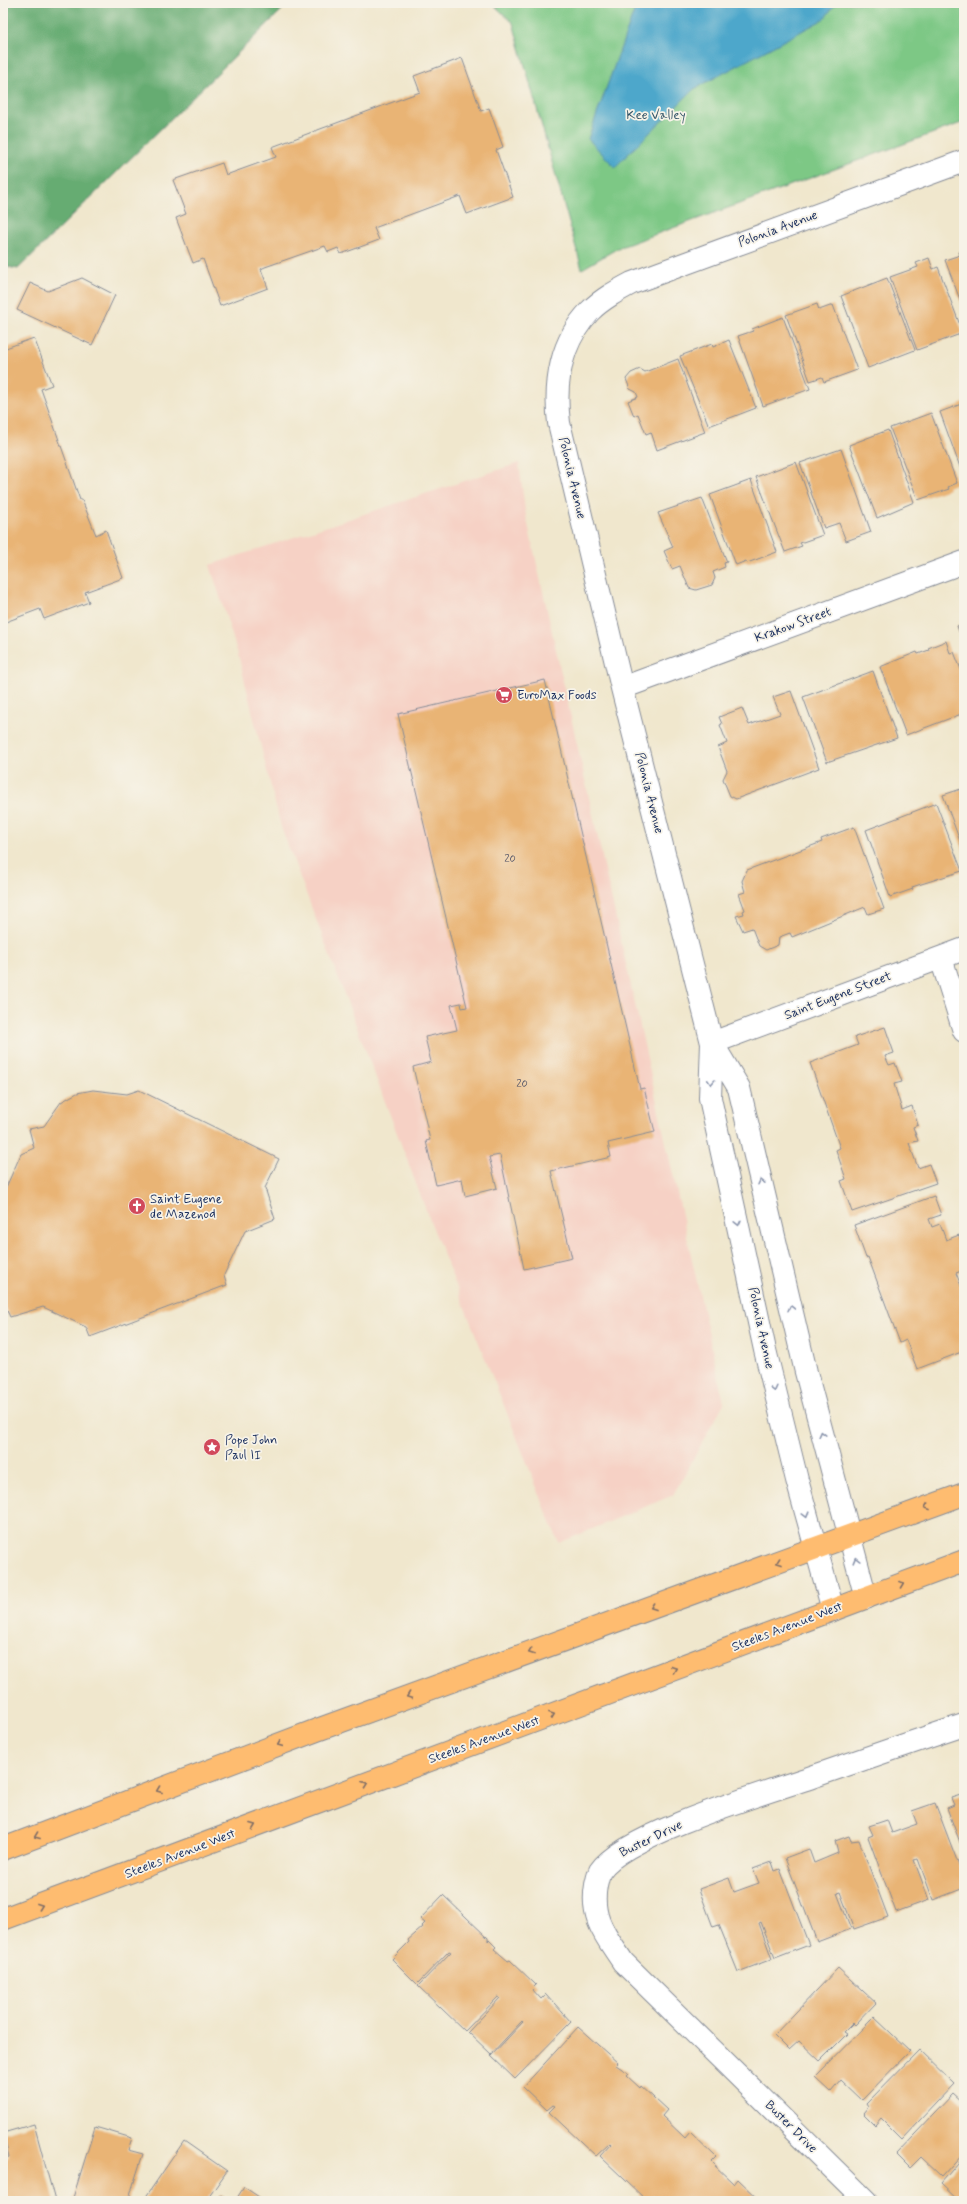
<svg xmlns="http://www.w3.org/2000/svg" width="967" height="2204" viewBox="0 0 967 2204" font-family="Mynerve,sans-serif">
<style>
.built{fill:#f6d1c5}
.green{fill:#7dc885;stroke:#4c7c72}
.forest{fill:#66ac72;stroke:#406e68}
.water{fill:#4da7cb;stroke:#346b94}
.building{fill:#e9b475}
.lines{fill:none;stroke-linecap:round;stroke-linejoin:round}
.minor-casing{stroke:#868b96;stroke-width:24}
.major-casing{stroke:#868b96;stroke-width:24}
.minor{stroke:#fff;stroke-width:22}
.major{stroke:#febc70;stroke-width:22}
.oneway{stroke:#8d97ae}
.oneway2{stroke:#816e66}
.labels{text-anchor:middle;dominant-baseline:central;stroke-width:3.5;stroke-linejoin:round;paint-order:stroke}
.number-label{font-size:11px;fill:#4e5064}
.park-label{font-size:13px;fill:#345568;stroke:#f7f3e8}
.street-label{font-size:13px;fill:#1b2f5e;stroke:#f7f3e8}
.poi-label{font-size:13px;fill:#1b2f5e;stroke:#f7f3e8;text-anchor:start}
</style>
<rect width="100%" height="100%" fill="#f7f3e8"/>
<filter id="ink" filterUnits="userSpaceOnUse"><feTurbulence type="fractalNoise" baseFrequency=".025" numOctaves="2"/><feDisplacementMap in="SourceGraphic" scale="8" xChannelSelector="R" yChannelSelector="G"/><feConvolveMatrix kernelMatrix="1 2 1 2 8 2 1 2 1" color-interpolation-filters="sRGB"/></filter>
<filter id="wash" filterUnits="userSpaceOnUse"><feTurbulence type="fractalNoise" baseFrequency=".012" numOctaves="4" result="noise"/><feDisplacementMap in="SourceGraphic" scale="16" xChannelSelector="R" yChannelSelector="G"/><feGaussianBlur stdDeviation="0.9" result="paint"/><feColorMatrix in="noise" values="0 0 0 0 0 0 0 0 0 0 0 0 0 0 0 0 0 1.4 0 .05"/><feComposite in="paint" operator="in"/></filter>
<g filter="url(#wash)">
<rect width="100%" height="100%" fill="#f0e7cd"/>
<!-- built -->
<path class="built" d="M519,463l6,48 199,892 -51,92 -114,48 -128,-320 -150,-396 -43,-173 -28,-89z"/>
<!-- green -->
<path class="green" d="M492,3h472v119l-346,126 -36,21 -69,-246z"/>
<!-- forest -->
<path class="forest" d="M3,3h278l4,4 -267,262 -15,-3z"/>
<!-- water -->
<path class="water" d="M637,3h199l-12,16 -130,70 -79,78 -27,-28z"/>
<g id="blocks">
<!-- building -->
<path class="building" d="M462,58l19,53 8,-3 14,39 -7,3 17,47 -46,17 -7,-18 -86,32 5,12 -38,14 -3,-6 -10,4 -3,-6 -60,21 -4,2 7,19 -48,18 -17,-47 -10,4 -17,-45 10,-4 -13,-34 49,-17 4,12 50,-18 -4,-10 148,-55 -6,-16z
M964,250v60l-19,-50 15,-5 -1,-3z
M929,258l4,11 5,-2 25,66 -46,17 -27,-73 28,-10 -2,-4z
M82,278l33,17 -23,50 -75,-35 13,-27 18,8z
M887,278l28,72 -47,18 -27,-72z
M817,304l2,6 14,-5 24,65 -33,12 -2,-5 -12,4 -24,-66z
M783,317l27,72 -47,17 -25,-70 15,-5 -1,-2z
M34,338l18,47 -11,4 39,111h2l14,35 10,-5 17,48 -38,14 4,10 -45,17 -4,-10 -37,14v-274z
M729,340l27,68 -47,18 -29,-70 32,-12 1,3z
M678,359l27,73 -48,18 -6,-18 -5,2 -8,-20 -4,2 -6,-15 10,-4 -2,-5 -6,-3 -4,-10 5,-6 9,-4 5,3z
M964,403v75l-24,-66z
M931,413l26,70 -9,4 1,2 -31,11 -28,-72z
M888,430l26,72 -37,16 -28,-73z
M841,449l30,83 -25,9 -7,-18 -15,5 -24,-65z
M796,462l27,73 -23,8 2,3 -17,6 -29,-75z
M751,480l26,72 -30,11 -1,-2 -10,4 -26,-70z
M702,498l25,64 -3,1 1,4 -12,5 2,6 -3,7 -16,5 -7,-2 -9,-22 -8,3 -8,-18 9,-4 -15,-34z
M964,623v22l-7,-19z
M946,641l4,12 4,-1 10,25v36l-58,22 -26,-68 37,-15 1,2 11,-4 -1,-2z
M873,671l24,67 -70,24 -24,-65z
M545,680l95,409 4,-1 11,44 -47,11 3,14 -60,14 21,87 -48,11 -24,-114 -11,2 8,31 -32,8 -3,-17 -26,6 -10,-44 4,-1 -17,-73 18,-5 -6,-25 32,-7 -6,-25 10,-2 1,5 5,-1 -69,-293z
M791,691l28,77 -83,31 -6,-3 -7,-17 4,-8 -9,-24 9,-4 -7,-18 2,-1 -3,-7 23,-9 7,17 31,-11 -7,-17z
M964,788v64l-21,-57z
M936,803l26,68 -50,16 1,2 -23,8 -24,-67z
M854,827l30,82 -16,5 -3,-7 -73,30 -2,-4 -11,4 -1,8 -12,5 -7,-4 -7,-18 -9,3 -7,-15 8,-2 -1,-3 2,-1 -6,-16 6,-2 -3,-11 5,-11 75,-28 -1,-3z
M885,1027l9,26 -9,3 4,9 6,-2 7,19 -8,2 8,26 10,-4 6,19 -5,2 5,14 -9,2 9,25 11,-4 7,19 -84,29 -11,-31 5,-2 -10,-29 4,-2 -30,-85 48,-18 -3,-8z
M93,1090l34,4 12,-4 140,69 -14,29 10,31 -30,12 -21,44 3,10 -137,52 -4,-10 -43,-20 -33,10 -7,-15v-108l18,-40 13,-6 -5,-19 15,-3 17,-24 16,-9z
M934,1196l7,19 -12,4 3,8 8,-3 6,16 13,-5 5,15v20l-8,3 8,20v58l-47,18 -11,-29 -6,3 -32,-86 -2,1 -12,-33z
M964,1794v59l-17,-45 7,-3 -3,-7z
M935,1803l29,76v9l-31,12 -15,-41 -4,1 15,40 -33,12 -28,-75 5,-2 -4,-9 18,-6 5,13 25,-9 -5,-13z
M849,1836l2,5 8,-1 29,77 -34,12 -14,-37 -3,1 14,36 -34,13 -32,-84 24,-9 5,14 24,-10 -3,-12z
M772,1862l3,9 5,-2 29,76 -34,13 -14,-36 -2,1 13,36 -34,13 -19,-47 -6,2 -14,-38 30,-11 5,14 25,-9 -6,-14z
M443,1895l45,43v3l1,-1 7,7 -2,2 14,12 2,-1 26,25 -4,4 9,10 5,-5 25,28 -56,57 -24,-23 32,-34 -1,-1 -31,33 -23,-22 32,-34 -2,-1 -33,34 -47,-45 33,-34 -2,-1 -32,33 -25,-25 17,-17 -1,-2 15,-13 -1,-1 3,-3 -5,-4z
M838,1968l38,35 -21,22 -2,-2 -9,9 3,2 -27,27 -21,-20 -10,9 -15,-15z
M874,2017l36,34 -48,49 -21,-20 -10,12 -16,-15z
M578,2027l40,36 -2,2 12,8 -2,2 14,13 1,-2 26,24 -5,6 23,22 5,-6 26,25 -5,5 23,22 4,-5 23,22h-102l-6,-6 -6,6 -47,-45 11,-12 -1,-1 -14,13 -47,-44 6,-6 -2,-1 -6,5 -24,-23z
M919,2050l35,34 -52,55 -21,-21 -6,7 -12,-12 5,-6 -2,-3z
M953,2094l11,10v49l-22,24 -21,-20 -11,11 -14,-14z
M34,2124l21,77h-52v-42l6,-2 -6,-24z
M95,2127l37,11 -4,12 15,4 -15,47h-56z
M184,2141l43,30 -21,30h-63z
M964,2157v44h-5l-18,-17z
M244,2187l21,14h-30z
M221,2195l10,6h-14z"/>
</g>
</g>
<g filter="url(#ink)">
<use href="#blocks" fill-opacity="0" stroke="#868b96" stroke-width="1"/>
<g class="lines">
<!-- minor casing -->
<g class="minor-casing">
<path id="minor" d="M622,688l342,-126
M941,958l23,73
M712,1043l-2,55 55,252 32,130 36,130
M712,1043l252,-94
M866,1598l-60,-226 -67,-284 -27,-45 -90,-355 -63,-265c-5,-41 2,-82 31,-112 12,-12 27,-20 42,-28l332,-122
M866,2201l-243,-239c-17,-26 -33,-43 -27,-77 1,-4 2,-10 4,-14 23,-36 164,-78 209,-93 52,-18 103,-36 155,-53"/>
</g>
<!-- major casing -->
<g class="major-casing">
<path id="major" d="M3,1849l314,-119 647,-236
M3,1919l961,-358"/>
</g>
<!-- minor -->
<use href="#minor" class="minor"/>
<!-- major -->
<use href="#major" class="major"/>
</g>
<!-- one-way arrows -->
<defs><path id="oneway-chevron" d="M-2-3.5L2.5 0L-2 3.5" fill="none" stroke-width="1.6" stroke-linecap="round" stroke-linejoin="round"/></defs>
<g class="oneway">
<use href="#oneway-chevron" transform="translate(711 1082) rotate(93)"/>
<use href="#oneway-chevron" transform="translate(761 1182) rotate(-103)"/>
<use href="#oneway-chevron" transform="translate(738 1223) rotate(77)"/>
<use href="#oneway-chevron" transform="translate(791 1308) rotate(-103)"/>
<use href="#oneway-chevron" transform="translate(774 1389) rotate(76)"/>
<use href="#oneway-chevron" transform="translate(822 1434) rotate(-104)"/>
<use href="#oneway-chevron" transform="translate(806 1515) rotate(75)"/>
<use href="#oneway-chevron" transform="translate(856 1560) rotate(-105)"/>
</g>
<g class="oneway2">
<use href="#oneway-chevron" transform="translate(927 1507) rotate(160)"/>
<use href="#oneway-chevron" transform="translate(779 1562) rotate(160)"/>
<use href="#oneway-chevron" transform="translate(902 1584) rotate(-21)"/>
<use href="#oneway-chevron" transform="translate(653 1607) rotate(160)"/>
<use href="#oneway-chevron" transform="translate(531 1652) rotate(160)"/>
<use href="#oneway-chevron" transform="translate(674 1669) rotate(-20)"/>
<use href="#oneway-chevron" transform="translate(409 1696) rotate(160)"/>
<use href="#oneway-chevron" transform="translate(552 1715) rotate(-20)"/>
<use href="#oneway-chevron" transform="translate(280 1744) rotate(159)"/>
<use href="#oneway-chevron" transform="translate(365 1784) rotate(-20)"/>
<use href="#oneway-chevron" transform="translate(159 1790) rotate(159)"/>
<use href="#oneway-chevron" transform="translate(253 1826) rotate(-21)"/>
<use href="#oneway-chevron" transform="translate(37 1836) rotate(159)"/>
<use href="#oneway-chevron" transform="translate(40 1906) rotate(-20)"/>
</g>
</g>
<!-- icons -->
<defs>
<g id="supermarket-disc" transform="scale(0.9)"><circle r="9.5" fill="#d1495b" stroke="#f7f3e8"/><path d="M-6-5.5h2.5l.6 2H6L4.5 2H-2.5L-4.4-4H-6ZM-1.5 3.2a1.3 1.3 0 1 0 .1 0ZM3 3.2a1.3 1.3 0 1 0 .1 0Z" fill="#fff"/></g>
<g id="church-disc" transform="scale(0.9)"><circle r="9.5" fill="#d1495b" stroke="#f7f3e8"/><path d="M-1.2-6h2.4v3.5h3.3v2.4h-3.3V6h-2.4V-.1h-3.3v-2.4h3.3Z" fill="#fff"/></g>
<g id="sight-disc" transform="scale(0.9)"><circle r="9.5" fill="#d1495b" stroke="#f7f3e8"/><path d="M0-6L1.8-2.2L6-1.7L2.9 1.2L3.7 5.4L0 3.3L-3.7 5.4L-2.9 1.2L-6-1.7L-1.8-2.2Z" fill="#fff"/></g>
</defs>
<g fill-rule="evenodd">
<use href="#supermarket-disc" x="504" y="695"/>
<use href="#church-disc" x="137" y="1206"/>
<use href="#sight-disc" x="212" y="1447"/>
</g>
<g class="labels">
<!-- number labels -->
<g class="number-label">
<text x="510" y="859">20</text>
<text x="522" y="1084">20</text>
</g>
<!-- park labels -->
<g class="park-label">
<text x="656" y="115">Kee Valley</text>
</g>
<!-- street labels -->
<g class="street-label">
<text transform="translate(778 229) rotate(-20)">Polonia Avenue</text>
<text transform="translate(572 478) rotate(77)">Polonia Avenue</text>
<text transform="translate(793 625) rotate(-20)">Krakow Street</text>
<text transform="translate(649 793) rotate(76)">Polonia Avenue</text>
<text transform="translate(838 996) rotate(-21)">Saint Eugene Street</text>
<text transform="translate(761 1328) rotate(78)">Polonia Avenue</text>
<text transform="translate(787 1627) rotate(-21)">Steeles Avenue West</text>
<text transform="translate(484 1740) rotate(-20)">Steeles Avenue West</text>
<text transform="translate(651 1839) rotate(-26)">Buster Drive</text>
<text transform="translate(180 1854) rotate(-21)">Steeles Avenue West</text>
<text transform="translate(791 2127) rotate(45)">Buster Drive</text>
</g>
<!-- poi labels -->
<g class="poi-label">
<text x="517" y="695">EuroMax Foods</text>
<text x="150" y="1199">Saint Eugene<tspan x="150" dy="15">de Mazenod</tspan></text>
<text x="225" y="1440">Pope John<tspan x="225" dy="15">Paul II</tspan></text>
</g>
</g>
<!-- margin -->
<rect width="967" height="2204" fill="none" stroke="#f7f3e8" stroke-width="16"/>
</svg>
